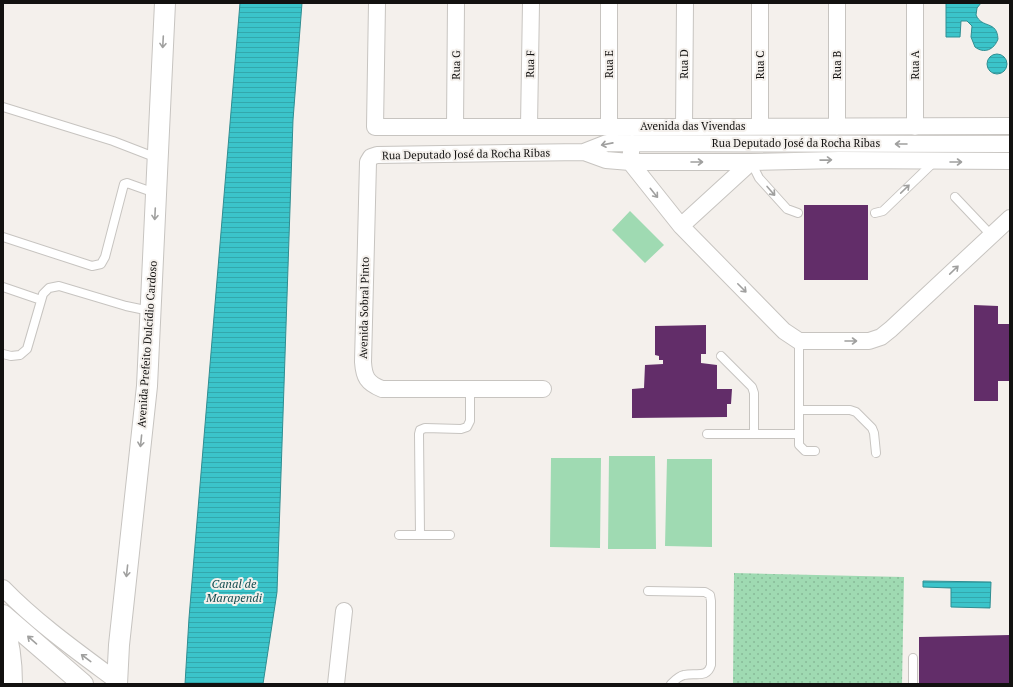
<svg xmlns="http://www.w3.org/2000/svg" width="1013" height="687" viewBox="0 0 1013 687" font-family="'PT Serif',serif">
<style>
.grass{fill:url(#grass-dots)}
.green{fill:#9fdab2}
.water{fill:url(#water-rules);stroke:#2f8e92}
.building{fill:#622d69}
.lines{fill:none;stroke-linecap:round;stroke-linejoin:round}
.service-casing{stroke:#c7c4c0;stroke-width:10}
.minor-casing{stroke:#c7c4c0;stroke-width:18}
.tertiary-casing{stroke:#c7c4c0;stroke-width:22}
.service{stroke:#fff;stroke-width:8}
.minor{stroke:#fff;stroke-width:16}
.tertiary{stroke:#fff;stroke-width:20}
.oneway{stroke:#a0a09f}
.labels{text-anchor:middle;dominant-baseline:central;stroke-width:4;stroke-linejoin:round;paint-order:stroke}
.street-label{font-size:11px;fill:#121110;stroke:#f4f0ec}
.water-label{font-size:12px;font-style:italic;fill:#134c4f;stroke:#f4f0ec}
</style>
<defs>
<pattern id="grass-dots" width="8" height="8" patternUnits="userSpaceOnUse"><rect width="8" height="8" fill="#9fdab2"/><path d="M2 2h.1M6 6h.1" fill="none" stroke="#88ba98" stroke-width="1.8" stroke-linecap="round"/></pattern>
<pattern id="water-rules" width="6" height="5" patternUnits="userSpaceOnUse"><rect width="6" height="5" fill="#3bc4ca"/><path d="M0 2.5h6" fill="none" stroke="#33a7ac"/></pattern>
</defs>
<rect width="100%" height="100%" fill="#f4f0ec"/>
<!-- grass -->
<path class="grass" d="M734,573l170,4 -2,107h-169z"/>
<!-- green -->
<path class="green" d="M630,211l34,34 -19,18 -33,-33z
M609,456h46l1,93h-48z
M551,458h50l-1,90 -50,-1z
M667,459h45v88l-47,-1z"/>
<!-- water -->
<path class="water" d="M240,3h62l-9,117 -16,472 -14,92h-78l4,-66z
M946,3h35l-4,5 -1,7c6,14 21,5 22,24 -4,11 -14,15 -23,8l-4,-10 1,-11 -5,-5h-6l-1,16h-14z
M987 64a10 10 0 1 1 20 0a10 10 0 1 1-20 0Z
M923,581l68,1 -1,26 -39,-1v-19l-28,-1z"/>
<!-- building -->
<path class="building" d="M804,205h64v75h-64z
M974,305l24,1v18h12v57h-12v20h-24z
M706,325v29h-5v9l16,2v24h15l-1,15h-4v13l-95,1v-29l12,-1 1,-23 18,-1v-4h-4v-4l-4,-1v-29z
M1010,635v49h-91v-47z"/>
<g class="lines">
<!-- service casing -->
<g class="service-casing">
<path id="service" d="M3,107l110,34 44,17
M751,162l8,16 28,31 11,4
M955,197l37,39
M875,213l8,-2 51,-49
M3,237l89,29 9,-2 4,-7 19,-73 3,-1 28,10
M3,287l38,13
M799,341v104l6,6h10
M3,354l8,2 9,-1 7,-6 16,-55 6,-6 10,-2 67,20 24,5
M721,356l31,31 2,6v41
M799,410h51l6,2 16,16 2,5 2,20
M707,434h92
M399,535h51
M420,535l-1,-101 1,-4 5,-2 36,1 6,-2 3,-6v-32
M648,591l57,1 5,3 1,6v64c-4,14 -15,7 -27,10 -5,1 -9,5 -13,9
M913,684v-26"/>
</g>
<!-- minor casing -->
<g class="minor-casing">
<path id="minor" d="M377,3l-2,124c212,-1 423,1 635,-1
M760,3v123
M915,3v124
M529,126l2,-123
M609,126v-123
M684,126l1,-123
M455,127l1,-124
M837,127v-124
M632,143l-2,19 51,64 103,105 15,10h70l12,-4 10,-8 119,-111
M584,152l23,-9 403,1
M681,226l70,-64
M543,389h-161c-15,-6 -18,-12 -19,-27l5,-200 3,-5 6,-2 207,-3 22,8 24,2h121l88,-2 171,1
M3,588c34,35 75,64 114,93
M336,684l8,-73"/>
</g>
<!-- tertiary casing -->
<g class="tertiary-casing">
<path id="tertiary" d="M3,615l80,69
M3,623c7,20 9,40 9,61
M117,684l2,-39 28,-259 18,-383"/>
</g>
<!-- service -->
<use href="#service" class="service"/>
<!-- minor -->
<use href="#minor" class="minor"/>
<!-- tertiary -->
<use href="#tertiary" class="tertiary"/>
</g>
<!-- one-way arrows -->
<defs><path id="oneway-shaft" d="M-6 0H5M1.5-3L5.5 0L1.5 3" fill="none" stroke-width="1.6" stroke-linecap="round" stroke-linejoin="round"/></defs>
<g class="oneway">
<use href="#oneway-shaft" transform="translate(163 42) rotate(93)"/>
<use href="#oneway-shaft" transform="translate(607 144) rotate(169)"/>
<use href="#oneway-shaft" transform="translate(901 144) rotate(-180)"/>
<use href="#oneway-shaft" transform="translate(826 160) rotate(-1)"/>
<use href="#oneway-shaft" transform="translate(697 162)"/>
<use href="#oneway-shaft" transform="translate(956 162)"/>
<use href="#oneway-shaft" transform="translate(905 189) rotate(-44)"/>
<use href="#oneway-shaft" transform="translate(771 191) rotate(49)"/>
<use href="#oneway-shaft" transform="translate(654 193) rotate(51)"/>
<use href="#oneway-shaft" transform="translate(155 214) rotate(93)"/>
<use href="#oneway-shaft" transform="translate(954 270) rotate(-44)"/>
<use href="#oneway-shaft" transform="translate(742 288) rotate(45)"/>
<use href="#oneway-shaft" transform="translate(851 341)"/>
<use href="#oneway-shaft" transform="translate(141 441) rotate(96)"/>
<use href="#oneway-shaft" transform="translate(127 571) rotate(96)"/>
<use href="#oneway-shaft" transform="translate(32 640) rotate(-139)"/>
<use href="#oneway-shaft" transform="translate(86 658) rotate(-143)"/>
</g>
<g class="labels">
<!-- street labels -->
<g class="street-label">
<text transform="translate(530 64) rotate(-89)">Rua F</text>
<text transform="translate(609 64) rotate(-90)">Rua E</text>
<text transform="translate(684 64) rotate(-90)">Rua D</text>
<text transform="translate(456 65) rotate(-89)">Rua G</text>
<text transform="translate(760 65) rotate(-90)">Rua C</text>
<text transform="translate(837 65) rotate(-90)">Rua B</text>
<text transform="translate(915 65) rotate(-90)">Rua A</text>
<text x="693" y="126">Avenida das Vivendas</text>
<text x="796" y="143">Rua Deputado José da Rocha Ribas</text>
<text transform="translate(466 154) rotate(-1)">Rua Deputado José da Rocha Ribas</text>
<text transform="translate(364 308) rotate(-89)">Avenida Sobral Pinto</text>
<text transform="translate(147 344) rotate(-86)">Avenida Prefeito Dulcídio Cardoso</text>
</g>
<!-- water labels -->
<g class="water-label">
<text x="234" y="583">Canal de<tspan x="234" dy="14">Marapendi</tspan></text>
</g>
</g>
<!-- border -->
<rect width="1013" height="687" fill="none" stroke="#121110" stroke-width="8"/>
</svg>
